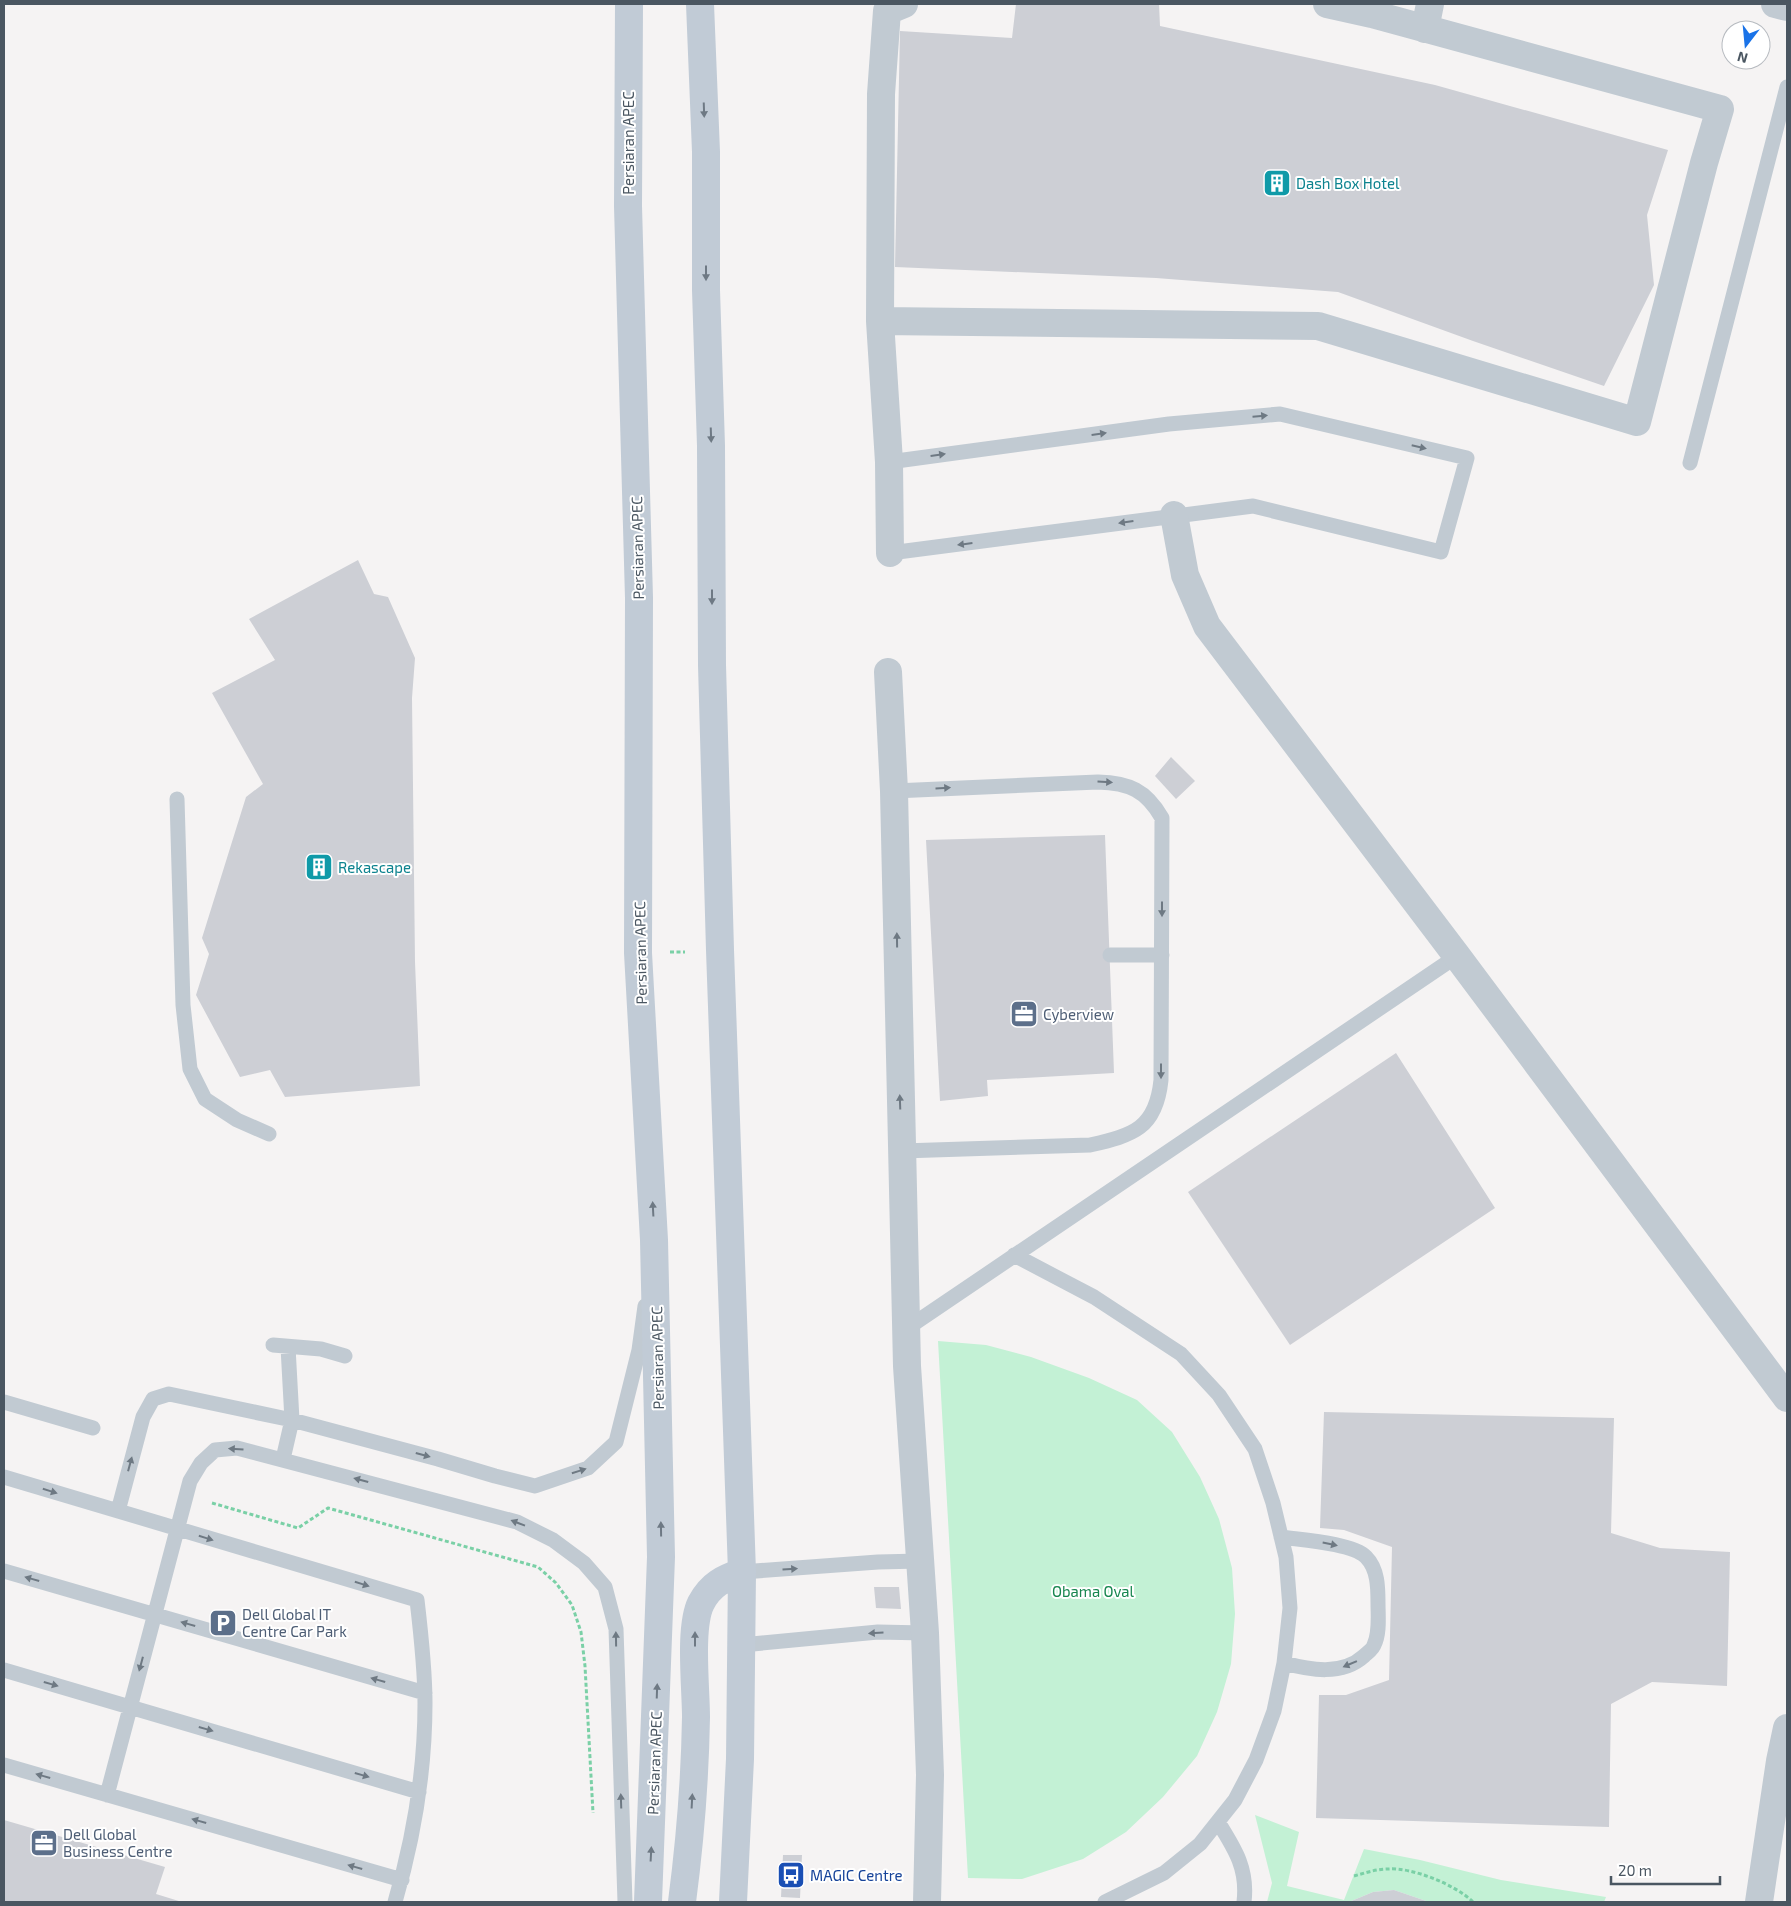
<svg xmlns="http://www.w3.org/2000/svg" width="1791" height="1906" viewBox="0 0 1791 1906" font-family="'Exo 2',sans-serif">
<style>
.green{fill:#c3f1d5}
.building{fill:#cdcfd5}
.lines{fill:none;stroke-linecap:round;stroke-linejoin:round}
.path{stroke:#7ad0a6;stroke-width:3;stroke-dasharray:4 2.5;stroke-linecap:butt}
.service{stroke:#c1cad2;stroke-width:15}
.minor{stroke:#c1cad2;stroke-width:28}
.tertiary{stroke:#c1cad2;stroke-width:28}
.secondary{stroke:#c1cbd6;stroke-width:28}
.oneway{fill:#6e7984}
.oneway2{fill:#6e7983}
.labels{text-anchor:middle;dominant-baseline:central;stroke-width:4;stroke-linejoin:round;paint-order:stroke}
.street-label{font-size:15px;fill:#4a5661;stroke:#fff}
.culture-label{font-size:15px;fill:#0d838f;stroke:#fff;text-anchor:start}
.service-label{font-size:15px;fill:#4e5e75;stroke:#fff;text-anchor:start}
.park-label{font-size:15px;fill:#17864f;stroke:#fff}
.transit-label{font-size:15px;fill:#164399;stroke:#fff;text-anchor:start}
</style>
<rect width="100%" height="100%" fill="#f5f3f3"/>
<!-- green -->
<path class="green" d="M938,1341l48,4 45,12 58,21 48,22 35,32 28,45 19,42 13,49 3,46 -4,50 -14,48 -20,44 -34,41 -37,35 -43,27 -61,20 -54,-1z
M1255,1815l44,17 -12,54 57,14 20,-51 56,11 81,20 105,17 -2,5h-175l-35,-12 -21,2 -24,10h-82l5,-19z"/>
<!-- building -->
<path class="building" d="M1016,4h143l1,22 275,59 233,65 -21,65 7,70 -50,101 -131,-45 -135,-49 -182,-14 -261,-11 5,-236 112,7z
M358,560l16,34 14,3 27,61 -3,40 3,264 5,124 -135,11 -15,-27 -30,7 -44,-82 13,-41 -7,-16 44,-141 17,-13 -51,-91 63,-33 -26,-41z
M1171,757l24,24 -19,18 -21,-23z
M1105,835l9,238 -127,7 1,16 -48,5 -14,-261z
M1396,1053l99,155 -205,137 -102,-153z
M1324,1412l290,6 -3,115 49,15 70,4 -3,134 -75,-4 -41,22 -2,123 -293,-9 3,-123h27l43,-15 3,-133 -48,-17 -24,-2z
M874,1587h25l2,22 -25,-1z
M4,1820l161,47 -9,27 26,8h-178z
M783,1855h19l-2,43 -19,-1z
M1394,1890l35,12h-80l24,-10z"/>
<g class="lines">
<!-- path -->
<path class="path" d="M670,952h15
M212,1503l86,25 30,-20 210,59 18,16 16,22 9,27 4,34 8,147
M1354,1876c11,-3 22,-7 34,-7 24,-2 68,16 85,33"/>
<!-- service -->
<path class="service" d="M889,462l280,-38 111,-10 187,44 -26,94 -188,-46 -363,47
M1690,463l97,-376
M894,791l204,-9c31,1 48,8 64,36l-1,262c-5,49 -28,55 -71,65l-188,6
M177,799l6,206 7,64 15,30 32,21 32,14
M1110,955h52
M1014,1255l80,42 87,57 38,41 36,54 18,54 13,54 4,51 -6,55 -10,48 -18,49 -21,40 -35,44 -36,29 -59,29
M906,1329l551,-373
M273,1345l48,4 24,7
M4,1402l89,26
M283,1459l9,-39 -4,-73
M4,1477l413,123c4,34 8,69 8,103 0,68 -11,134 -30,199
M118,1511l25,-94 10,-18 16,-5 123,26 146,39 57,17 40,10 53,-18 28,-26 23,-92 6,-44
M1281,1537c20,3 71,6 85,20 12,12 12,31 12,46 0,13 2,30 -4,42 -1,4 -7,8 -10,11 -22,20 -54,14 -80,7
M4,1571l421,122
M742,1572l136,-10 42,-1
M742,1645l136,-13 47,1
M4,1670l415,122
M4,1765l398,115
M107,1795l83,-314 11,-18 14,-13 22,-2 280,74 36,18 31,23 21,24 11,42 9,273
M1218,1822c17,27 30,47 26,80"/>
<!-- minor -->
<path class="minor" d="M1425,29l5,-25
M880,321l438,5 319,96 67,-259 16,-54 -348,-95 -45,-10
M1174,515l11,60 22,51 250,330 330,442
M890,553l-1,-91 -9,-141 1,-227 6,-83 17,-7
M888,672l6,119 13,575 18,267 5,142 -3,127
M1759,1902l21,-141 7,-33"/>
<!-- tertiary -->
<path class="tertiary" d="M1775,4l12,3"/>
<!-- secondary -->
<path class="secondary" d="M629,4l-1,202 11,392 -1,355 16,287 7,317 -13,345
M700,4l6,148v138l5,156 1,219 8,285 22,622 -2,187 -7,143
M682,1902c8,-61 13,-123 14,-185 0,-29 -7,-90 5,-114 10,-19 22,-24 41,-31"/>
</g>
<!-- one-way arrows -->
<defs><path id="oneway-solid" d="M-6-.8H1V-3.2L6.5 0L1 3.2V.8H-6Z" transform="scale(1.25)"/></defs>
<g class="oneway">
<use href="#oneway-solid" transform="translate(704 110) rotate(88)"/>
<use href="#oneway-solid" transform="translate(706 273) rotate(90)"/>
<use href="#oneway-solid" transform="translate(711 435) rotate(88)"/>
<use href="#oneway-solid" transform="translate(712 597) rotate(90)"/>
<use href="#oneway-solid" transform="translate(653 1209) rotate(-93)"/>
<use href="#oneway-solid" transform="translate(661 1529) rotate(-91)"/>
<use href="#oneway-solid" transform="translate(695 1639) rotate(-90)"/>
<use href="#oneway-solid" transform="translate(657 1691) rotate(-88)"/>
<use href="#oneway-solid" transform="translate(692 1801) rotate(-87)"/>
<use href="#oneway-solid" transform="translate(651 1854) rotate(-87)"/>
</g>
<g class="oneway2">
<use href="#oneway-solid" transform="translate(1260 416) rotate(-5)"/>
<use href="#oneway-solid" transform="translate(1099 434) rotate(-8)"/>
<use href="#oneway-solid" transform="translate(1419 447) rotate(13)"/>
<use href="#oneway-solid" transform="translate(938 455) rotate(-8)"/>
<use href="#oneway-solid" transform="translate(1126 522) rotate(172)"/>
<use href="#oneway-solid" transform="translate(965 544) rotate(173)"/>
<use href="#oneway-solid" transform="translate(1105 782) rotate(3)"/>
<use href="#oneway-solid" transform="translate(943 788) rotate(-3)"/>
<use href="#oneway-solid" transform="translate(1162 909) rotate(90)"/>
<use href="#oneway-solid" transform="translate(897 940) rotate(-91)"/>
<use href="#oneway-solid" transform="translate(1161 1071) rotate(90)"/>
<use href="#oneway-solid" transform="translate(900 1102) rotate(-92)"/>
<use href="#oneway-solid" transform="translate(236 1449) rotate(-177)"/>
<use href="#oneway-solid" transform="translate(423 1455) rotate(15)"/>
<use href="#oneway-solid" transform="translate(130 1464) rotate(-75)"/>
<use href="#oneway-solid" transform="translate(579 1471) rotate(-18)"/>
<use href="#oneway-solid" transform="translate(361 1480) rotate(-165)"/>
<use href="#oneway-solid" transform="translate(50 1491) rotate(17)"/>
<use href="#oneway-solid" transform="translate(518 1523) rotate(-159)"/>
<use href="#oneway-solid" transform="translate(206 1538) rotate(17)"/>
<use href="#oneway-solid" transform="translate(1330 1544) rotate(12)"/>
<use href="#oneway-solid" transform="translate(790 1569) rotate(-4)"/>
<use href="#oneway-solid" transform="translate(32 1579) rotate(-164)"/>
<use href="#oneway-solid" transform="translate(362 1584) rotate(17)"/>
<use href="#oneway-solid" transform="translate(188 1624) rotate(-164)"/>
<use href="#oneway-solid" transform="translate(876 1633) rotate(177)"/>
<use href="#oneway-solid" transform="translate(616 1639) rotate(-91)"/>
<use href="#oneway-solid" transform="translate(141 1664) rotate(105)"/>
<use href="#oneway-solid" transform="translate(1350 1664) rotate(157)"/>
<use href="#oneway-solid" transform="translate(378 1680) rotate(-164)"/>
<use href="#oneway-solid" transform="translate(51 1684) rotate(16)"/>
<use href="#oneway-solid" transform="translate(206 1729) rotate(16)"/>
<use href="#oneway-solid" transform="translate(362 1775) rotate(16)"/>
<use href="#oneway-solid" transform="translate(43 1776) rotate(-164)"/>
<use href="#oneway-solid" transform="translate(621 1801) rotate(-92)"/>
<use href="#oneway-solid" transform="translate(199 1821) rotate(-164)"/>
<use href="#oneway-solid" transform="translate(355 1867) rotate(-164)"/>
</g>
<!-- icons -->
<defs>
<g id="building-square" transform="scale(1.4375)"><rect x="-9" y="-9" width="18" height="18" rx="4" fill="#0f9aa8" stroke="#fff"/><path d="M-4-6H4V6H1V3H-1V6H-4ZM-2.5-4.3h1.7v1.8h-1.7ZM.8-4.3h1.7v1.8H.8ZM-2.5-1h1.7V.8h-1.7ZM.8-1h1.7V.8H.8Z" fill="#fff"/></g>
<g id="office-square" transform="scale(1.4375)"><rect x="-9" y="-9" width="18" height="18" rx="4" fill="#5c6f8a" stroke="#fff"/><path d="M-6-3h4V-5.5h4V-3h4V5H-6ZM-1-4.5V-3h2v-1.5ZM-6 0V1H6V0Z" fill="#fff"/></g>
<g id="parking-square" transform="scale(1.4375)"><rect x="-9" y="-9" width="18" height="18" rx="4" fill="#5c6f8a" stroke="#fff"/><path d="M-3.5-5.5H1a3.5 3.5 0 0 1 0 7H-1V5.5H-3.5ZM-1-3.4V-.6H.8a1.4 1.4 0 0 0 0-2.8Z" fill="#fff"/></g>
<g id="bus-square" transform="scale(1.4375)"><rect x="-9" y="-9" width="18" height="18" rx="4" fill="#1a4fb4" stroke="#fff"/><path d="M-5-6H5V4H4V6H2V4H-2V6H-4V4H-5ZM-3.5-4V0h7V-4ZM-3.5 1.2v1.5H-2V1.2ZM2 1.2v1.5H3.5V1.2Z" fill="#fff"/></g>
</defs>
<g fill-rule="evenodd">
<use href="#building-square" x="1277" y="183"/>
<use href="#building-square" x="319" y="867"/>
<use href="#office-square" x="1024" y="1014"/>
<use href="#parking-square" x="223" y="1623"/>
<use href="#office-square" x="44" y="1843"/>
<use href="#bus-square" x="791" y="1875"/>
</g>
<g class="labels">
<!-- street labels -->
<g class="street-label">
<text transform="translate(628 143) rotate(-90)">Persiaran APEC</text>
<text transform="translate(637 548) rotate(-91)">Persiaran APEC</text>
<text transform="translate(640 953) rotate(-91)">Persiaran APEC</text>
<text transform="translate(657 1358) rotate(-91)">Persiaran APEC</text>
<text transform="translate(654 1763) rotate(-88)">Persiaran APEC</text>
</g>
<!-- culture labels -->
<g class="culture-label">
<text x="1296" y="183">Dash Box Hotel</text>
<text x="338" y="867">Rekascape</text>
</g>
<!-- service labels -->
<g class="service-label">
<text x="1043" y="1014">Cyberview</text>
<text x="242" y="1614">Dell Global IT<tspan x="242" dy="17">Centre Car Park</tspan></text>
<text x="63" y="1834">Dell Global<tspan x="63" dy="17">Business Centre</tspan></text>
</g>
<!-- park labels -->
<g class="park-label">
<text x="1093" y="1591">Obama Oval</text>
</g>
<!-- transit labels -->
<g class="transit-label">
<text x="810" y="1875">MAGIC Centre</text>
</g>
</g>
<!-- border -->
<rect width="1791" height="1906" fill="none" stroke="#4a5661" stroke-width="10"/>
<!-- north arrow -->
<g transform="translate(1746 45) rotate(196)"><circle r="24" fill="#ffffff" stroke="#b7bbc0"/>
<path d="M0-4L9 19L0 12L-9 19Z" fill="#1a73e8"/>
<text y="-8" font-size="14" font-weight="bold" text-anchor="middle" fill="#4a5661">N</text>
</g>
<!-- scale -->
<path d="M1611 1876v8h109v-8" fill="none" stroke="#4a5661" stroke-width="2.5"/>
<text x="1618" y="1876" font-size="15" fill="#4a5661" stroke="#ffffff" stroke-width="4" paint-order="stroke">20 m</text>
</svg>
